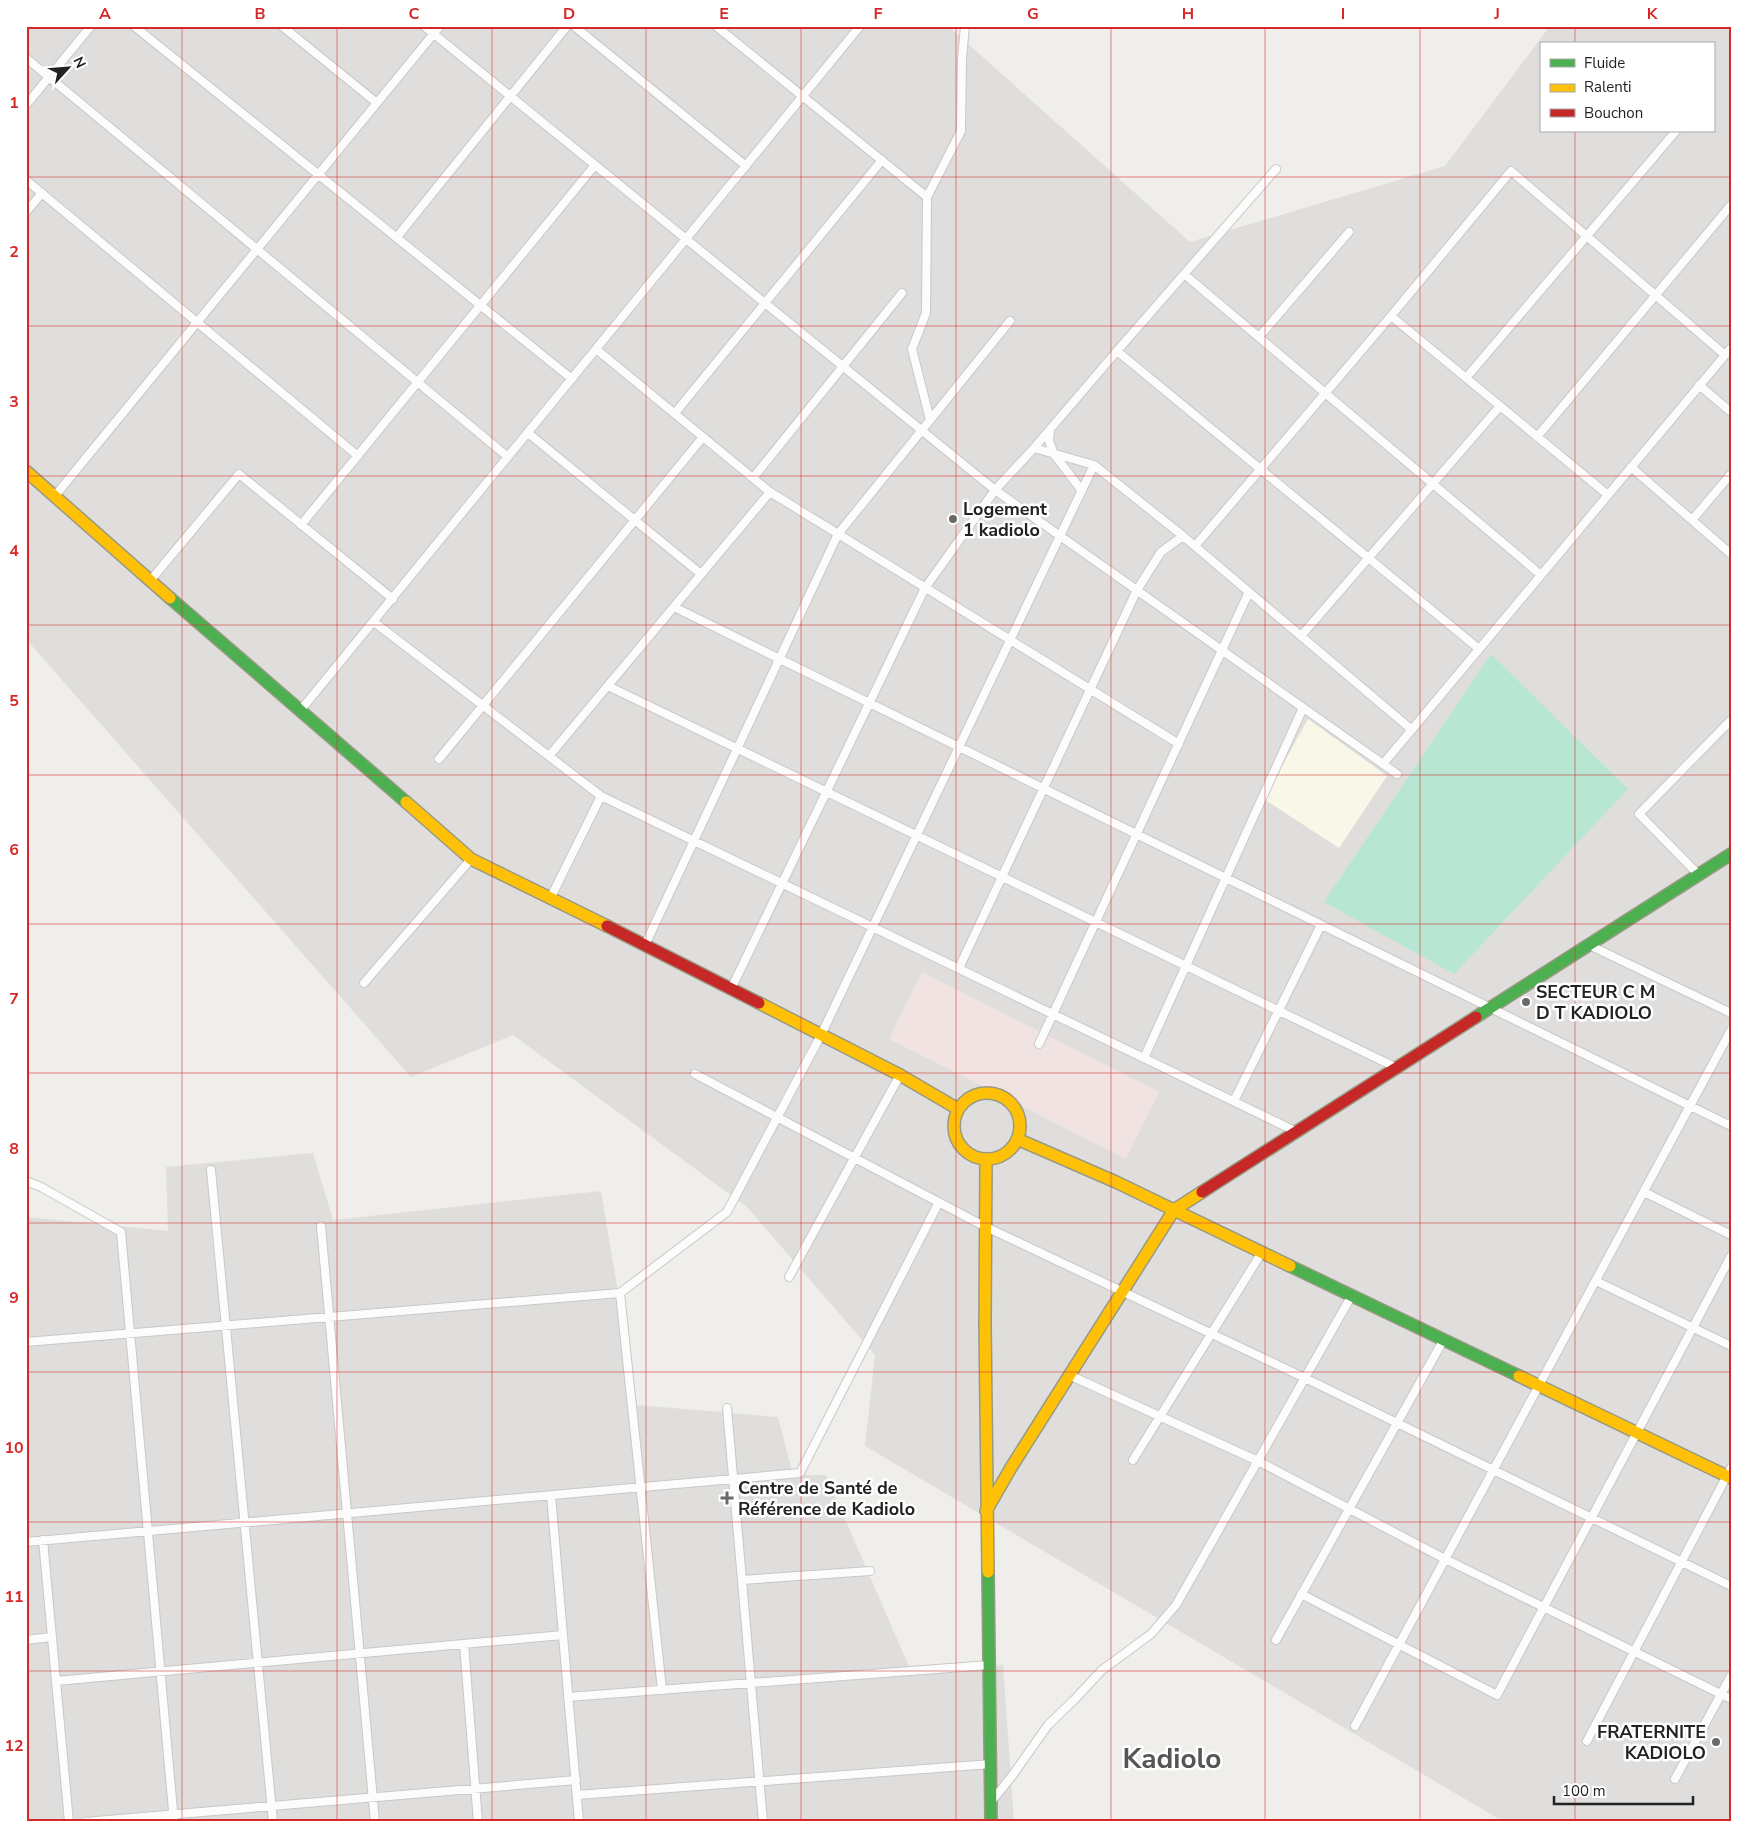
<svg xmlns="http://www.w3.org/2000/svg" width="1757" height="1848" viewBox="0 0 1757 1848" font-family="'Nunito Sans',sans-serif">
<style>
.residential{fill:#dfdedc;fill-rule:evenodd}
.commercial{fill:#f1e3e1}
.education{fill:#f8f7e8}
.pitch{fill:#b7e6d2}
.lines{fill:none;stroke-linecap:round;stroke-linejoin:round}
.street-casing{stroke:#c9c8c7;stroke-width:10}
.fast-casing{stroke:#999a82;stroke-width:14}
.slow-casing{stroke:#999a82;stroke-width:14}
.jam-casing{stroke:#999a82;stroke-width:14}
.street{stroke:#fdfcfc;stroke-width:8}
.fast{stroke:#4caf50;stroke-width:11}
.slow{stroke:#ffc107;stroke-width:11}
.jam{stroke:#c62828;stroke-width:11}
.grid{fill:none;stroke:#d62828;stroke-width:1;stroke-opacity:0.55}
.poi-dot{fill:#6a6968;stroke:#fff;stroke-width:2}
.labels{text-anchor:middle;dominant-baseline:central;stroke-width:5;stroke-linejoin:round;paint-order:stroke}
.poi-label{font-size:18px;font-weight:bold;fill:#222;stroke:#fff;text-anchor:start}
.town-label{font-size:28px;font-weight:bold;fill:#555;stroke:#fff}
.neatline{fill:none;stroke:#d62828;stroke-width:2}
.grid-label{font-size:16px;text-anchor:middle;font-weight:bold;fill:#d62828}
</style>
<rect width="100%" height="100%" fill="#f0eeeb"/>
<!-- residential -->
<path class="residential" d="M26,26h922l242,216 255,-76 105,-140h181v1796h-227l-639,-376 10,-91 -128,-148 -234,-172 -102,42 -385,-438zM1541,44h172v87h-172z
M313,1153l20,67 268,-29 36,214 141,12 15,58h33l84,194 93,-4 11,157h-988v-605l142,14 -2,-64z"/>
<!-- commercial -->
<path class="commercial" d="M922,972l237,120 -33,67 -237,-120z"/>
<!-- education -->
<path class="education" d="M1308,719l79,57 -48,72 -75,-49z"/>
<!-- pitch -->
<path class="pitch" d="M1491,654l137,135 -174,185 -130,-72z"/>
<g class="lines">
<!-- street casing -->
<g class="street-casing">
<path id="street" d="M134,26l438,353
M282,26l95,77
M424,26l571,464 402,284
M574,26l172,140
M716,26l211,171
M26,58l482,399
M26,105l65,-79
M26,180l332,276
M26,212l16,-19
M397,237l170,-211
M1184,274l357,301
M1391,316l217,179
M1259,337l90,-105
M596,349l174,143 409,252
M1117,351l362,298
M1466,378l210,-247
M1699,385l32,27
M675,413l207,-253
M930,420l-18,-71 14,-36 1,-116 34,-66 1,-72 3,-33
M1050,430l-1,11 5,13 28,37
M528,433l173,141
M1537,437l194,-232
M1034,448l60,17 89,71 229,194
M1631,467l100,87
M753,478l149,-185
M54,497l386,-471
M1692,520l39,-46
M301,525l294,-360
M1195,546l196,-230 120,-145 214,184
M150,581l89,-107 154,125
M674,607l1057,519
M374,622l227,174 696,336
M1301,636l199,-230
M608,686l789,382
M300,711l560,-685
M549,756l221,-264
M439,759l264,-322
M1383,764l348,-416
M1699,875l-60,-61 92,-94
M551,897l50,-101
M645,945l193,-411 172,-213
M1589,945l142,68
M959,968l178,-378 24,-38 22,-16
M364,983l107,-124
M731,989l194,-401 70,-98 39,-42 83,-97 159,-182
M1039,1044l210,-452
M1144,1058l159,-350
M695,1074l289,152 321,152 426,208
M1234,1101l87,-176
M211,1170l62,652
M26,1181l15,6 80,45 53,590
M1644,1192l87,43
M321,1226l54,596
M789,1277l111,-202
M1596,1281l135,65
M620,1293l42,397
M26,1342l594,-49 107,-81 94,-177 273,-570
M1069,1375l189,86 187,98 286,140
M727,1408l36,414
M1133,1460l129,-208
M551,1495l28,327
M43,1540l26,282
M26,1542l774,-69 139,-271
M742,1580l128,-9
M1301,1594l196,101 234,-439
M26,1640l26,-3
M1276,1640l168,-301
M464,1644l14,178
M56,1681l507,-46
M568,1697l421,-32
M1355,1726l376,-696
M1587,1741l144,-273
M1675,1779l56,-103
M577,1795l414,-31
M991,1802l21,-26 36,-51 26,-25 28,-30 49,-36 25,-29 176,-310
M85,1822l491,-42"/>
</g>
<!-- fast casing -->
<g class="fast-casing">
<path id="fast" d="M170,598l236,204
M1476,1017l255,-163
M1290,1266l229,110
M988,1572l3,250"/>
</g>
<!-- slow casing -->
<g class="slow-casing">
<path id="slow" d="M26,471l144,127
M406,802l65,57 136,67
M759,1003l141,72 58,34
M954 1126a33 33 0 1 1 66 0a33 33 0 1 1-66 0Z
M1017,1139l99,43 174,84
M986,1159l-1,166 3,247
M1519,1376l212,102
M986,1511l26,-45 162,-256 28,-18"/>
</g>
<!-- jam casing -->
<g class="jam-casing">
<path id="jam" d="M607,926l152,77
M1202,1192l274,-175"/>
</g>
<!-- street -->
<use href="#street" class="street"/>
<!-- fast -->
<use href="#fast" class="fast"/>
<!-- slow -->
<use href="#slow" class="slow"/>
<!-- jam -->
<use href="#jam" class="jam"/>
</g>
<!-- grid -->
<path class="grid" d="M182,26v1796M337,26v1796M492,26v1796M646,26v1796M801,26v1796M956,26v1796M1111,26v1796M1265,26v1796M1420,26v1796M1575,26v18M1575,131v1691M26,177h1705M26,326h1705M26,476h1705M26,625h1705M26,775h1705M26,924h1705M26,1073h1705M26,1223h1705M26,1372h1705M26,1522h1705M26,1671h1705"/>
<!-- markers -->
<g class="poi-dot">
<circle cx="953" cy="519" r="5"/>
<circle cx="1526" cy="1002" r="5"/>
<path d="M724.5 1490.5h5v5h5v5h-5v5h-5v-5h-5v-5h5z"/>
<circle cx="1716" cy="1742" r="5"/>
</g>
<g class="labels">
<!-- poi labels -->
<g class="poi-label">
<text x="963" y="509">Logement<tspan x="963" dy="21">1 kadiolo</tspan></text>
<text x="1536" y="992">SECTEUR C M<tspan x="1536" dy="21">D T KADIOLO</tspan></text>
<text x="738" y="1488">Centre de Santé de<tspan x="738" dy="21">Référence de Kadiolo</tspan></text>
<text x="1706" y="1732" text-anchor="end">FRATERNITE<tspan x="1706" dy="21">KADIOLO</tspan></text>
</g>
<!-- town labels -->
<g class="town-label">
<text x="1172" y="1759">Kadiolo</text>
</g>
</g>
<!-- border -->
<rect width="1757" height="1848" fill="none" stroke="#ffffff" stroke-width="55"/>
<!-- legend -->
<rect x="1540" y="42" width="175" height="90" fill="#ffffff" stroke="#a7a7a7"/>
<rect x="1550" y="59" width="25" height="8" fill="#4caf50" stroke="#a7a7a7"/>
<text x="1584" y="68" font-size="15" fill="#222222">Fluide</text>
<rect x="1550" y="84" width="25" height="8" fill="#ffc107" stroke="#a7a7a7"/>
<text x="1584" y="92" font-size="15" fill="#222222">Ralenti</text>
<rect x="1550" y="109" width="25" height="8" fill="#c62828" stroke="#a7a7a7"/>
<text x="1584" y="118" font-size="15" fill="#222222">Bouchon</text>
<!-- north arrow -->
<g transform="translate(68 68) rotate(64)" stroke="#ffffff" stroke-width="4" paint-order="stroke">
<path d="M0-4L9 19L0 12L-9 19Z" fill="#222222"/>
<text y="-8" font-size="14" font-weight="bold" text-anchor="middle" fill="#222222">N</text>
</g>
<!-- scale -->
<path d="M1554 1796v8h139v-8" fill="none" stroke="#222222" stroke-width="2.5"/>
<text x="1562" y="1796" font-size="15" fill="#222222" stroke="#ffffff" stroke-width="4" paint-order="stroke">100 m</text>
<rect x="28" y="28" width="1702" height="1792" class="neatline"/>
<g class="grid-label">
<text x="105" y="19">A</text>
<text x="260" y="19">B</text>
<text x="414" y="19">C</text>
<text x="569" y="19">D</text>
<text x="724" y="19">E</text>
<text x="878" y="19">F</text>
<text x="1033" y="19">G</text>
<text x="1188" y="19">H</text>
<text x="1343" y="19">I</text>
<text x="1497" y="19">J</text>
<text x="1652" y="19">K</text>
<text x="14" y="108">1</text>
<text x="14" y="257">2</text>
<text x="14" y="407">3</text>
<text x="14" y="556">4</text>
<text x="14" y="706">5</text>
<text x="14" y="855">6</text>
<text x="14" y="1004">7</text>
<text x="14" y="1154">8</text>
<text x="14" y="1303">9</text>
<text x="14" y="1453">10</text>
<text x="14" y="1602">11</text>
<text x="14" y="1751">12</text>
</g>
</svg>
